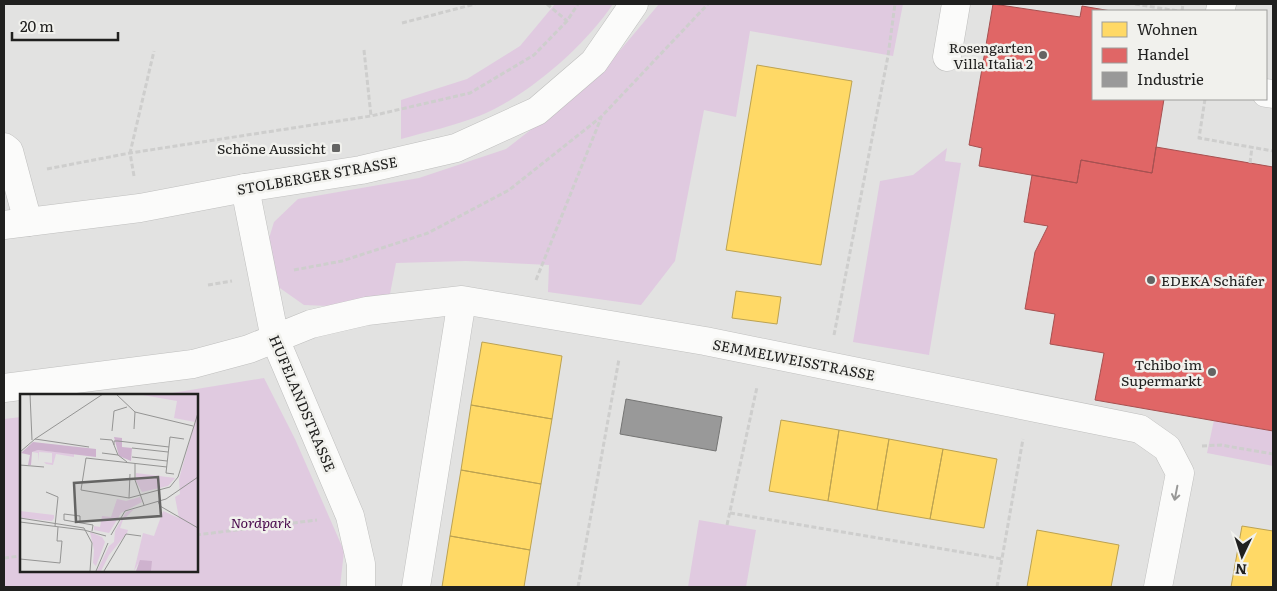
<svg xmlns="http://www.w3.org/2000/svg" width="1277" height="591" viewBox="0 0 1277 591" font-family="Literata,serif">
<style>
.green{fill:#e0cae0}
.homes{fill:#ffd966;stroke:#bca251}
.shops{fill:#e06666;stroke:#a65151}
.industry{fill:#999;stroke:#757574}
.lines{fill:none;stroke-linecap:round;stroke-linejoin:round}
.minor-casing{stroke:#bfbfbe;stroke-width:29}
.major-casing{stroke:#bfbfbe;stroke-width:29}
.path{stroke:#cececd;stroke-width:3;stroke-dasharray:5 2.5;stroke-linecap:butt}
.minor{stroke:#fbfbfa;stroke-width:28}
.major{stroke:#fbfbfa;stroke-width:28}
.oneway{stroke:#989897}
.poi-dot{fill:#646463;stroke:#f1f1ed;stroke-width:2}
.labels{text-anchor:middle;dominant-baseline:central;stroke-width:5;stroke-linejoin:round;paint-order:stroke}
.poi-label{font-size:14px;fill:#20201f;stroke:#f1f1ed;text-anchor:end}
.street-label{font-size:14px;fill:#20201f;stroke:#f1f1ed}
.park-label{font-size:14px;font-style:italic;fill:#48094c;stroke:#f1f1ed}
.inset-road{fill:none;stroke:#949493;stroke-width:1}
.view{fill:#646463;fill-opacity:0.15;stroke:#646463;stroke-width:2.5}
.inset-edge{fill:none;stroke:#20201f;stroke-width:2.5}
</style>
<rect width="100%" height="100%" fill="#e2e2e1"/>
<!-- green -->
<path class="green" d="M555,4h58c-29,43 -85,92 -134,112 -25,10 -53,16 -78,23v-39l66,-21 53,-33z
M659,4h244l-10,52 -143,-25 -14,86 -32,-7 -29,151 -34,44 -93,-13 1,-27 -83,-4 -70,2 -7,36 -60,7 -25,-1 -27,-19 -11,-38 8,-26 24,-23 121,-21 87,-29 90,-70z
M947,148l-2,13 16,2 -32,192 -76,-13 27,-161 33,-6z
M264,378l31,61 49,112 -4,36h-336v-168l17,-2v153h175v-175h-36z
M1214,420l59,11v35l-66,-13z
M699,520l57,10 -10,57h-58z"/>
<!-- homes -->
<path class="homes" d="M757,65l95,16 -31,184 -95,-15z
M736,291l45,6 -4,27 -45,-6z
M482,342l80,14 -10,63 -81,-14z
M471,405l81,14 -11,65 -80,-14z
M781,420l58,10 -11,71 -59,-10z
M839,430l50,9 -12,71 -49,-9z
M889,439l54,10 -13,70 -53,-9z
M943,449l54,10 -13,69 -54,-9z
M461,470l80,14 -11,66 -80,-14z
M1242,526l31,5v56h-42z
M1037,530l82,15 -8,42h-84z
M450,536l80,14 -6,37h-82z"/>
<!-- shops -->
<path class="shops" d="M993,4l87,13 2,-11 29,5h-18v88h71l-12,74 -71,-13 -4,23 -98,-17 3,-18 -13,-3z
M1156,147l117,20v264l-178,-31 9,-47 -54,-9 5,-30 -30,-5 10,-57 13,-26 -24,-4 8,-47 45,8 4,-23 71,13z"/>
<!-- industry -->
<path class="industry" d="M626,399l96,18 -6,34 -96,-17z"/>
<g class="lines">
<!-- minor casing -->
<g class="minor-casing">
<path id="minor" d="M1220,11l2,-7
M947,57l9,-53
M1266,93l7,1
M4,147l5,4 19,71
M245,188l30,151 75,177 11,48v23
M4,388l189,-24 56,-15 62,-25 56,-13 95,-11 243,41 435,88 27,19 13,25 -22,114
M416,587l46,-287"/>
</g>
<!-- major casing -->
<g class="major-casing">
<path id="major" d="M4,225l136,-17 105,-20 116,-18 95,-22 81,-37 57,-49 40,-58"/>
</g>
<!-- path -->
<path class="path" d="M547,4l20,17
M1135,4l43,7
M1182,11l1,-7
M402,23l73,-19
M364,50l7,66
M1205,99l-6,39 74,13
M1250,163l2,-16
M47,169l83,-16 241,-37 99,-23 64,-38 33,-34 11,-17
M134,176l-4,-23 24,-102
M294,270l48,-9 86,-28 81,-43 92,-73 107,-113
M536,280l65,-162
M208,285l24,-4
M834,335l54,-279 7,-52
M1202,446l19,-1 52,9
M730,513l272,46
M727,525l30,-138
M196,535l121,-15
M4,558l17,-2
M578,587l41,-228
M997,587l26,-148"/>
<!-- minor -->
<use href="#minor" class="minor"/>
<!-- major -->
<use href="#major" class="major"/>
</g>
<!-- one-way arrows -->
<defs><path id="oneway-shaft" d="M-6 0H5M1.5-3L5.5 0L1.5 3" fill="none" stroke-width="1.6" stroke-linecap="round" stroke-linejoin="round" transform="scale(1.25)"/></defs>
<use class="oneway" href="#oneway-shaft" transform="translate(1176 493) rotate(101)"/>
<!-- markers -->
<g class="poi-dot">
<circle cx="1043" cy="55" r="5"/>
<rect x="331" y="143" width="10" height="10" rx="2.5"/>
<circle cx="1151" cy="280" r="5"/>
<circle cx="1212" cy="372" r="5"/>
</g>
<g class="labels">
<!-- poi labels -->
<g class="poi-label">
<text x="1033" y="47">Rosengarten<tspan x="1033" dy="16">Villa Italia 2</tspan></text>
<text x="326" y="148">Schöne Aussicht</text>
<text x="1161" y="280" text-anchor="start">EDEKA Schäfer</text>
<text x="1202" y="364">Tchibo im<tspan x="1202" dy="16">Supermarkt</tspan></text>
</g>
<!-- street labels -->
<g class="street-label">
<text transform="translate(317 175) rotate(-10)">STOLBERGER STRASSE</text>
<text transform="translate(794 359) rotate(11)">SEMMELWEISSTRASSE</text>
<text transform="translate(303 403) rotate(67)">HUFELANDSTRASSE</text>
</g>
<!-- park labels -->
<g class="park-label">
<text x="261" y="522">Nordpark</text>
</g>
</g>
<!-- overview -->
<g transform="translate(20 394)">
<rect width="178" height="178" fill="#e2e2e1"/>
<path d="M117,0h60v177h-46v-10l-13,3 -4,7 9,-38 11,3 9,-25 16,7 -4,-21 5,-3 -1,-15 16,-57 -21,-4 3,-17zM18,56l36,4v3l-18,-3 -3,11 -7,-1 -2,-2 8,1v-10l-13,-1 -1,10v-9l-6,-1zM116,79l39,5 -7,8 -26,6 -6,-11zM120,103l2,5 -21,11 -12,20 -15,-3v-4l6,1 2,-11 9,1 6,-18 9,2zM114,115l-11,11 -3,8 8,2 -1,3 -18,22 -8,16h-4l12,-25 5,-4 1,-11 11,-19zM0,117l34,4v3l-2,3 -30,-3zM70,138l12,5 3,5 -9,24 -3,-3 1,-13z" fill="#e0cae0"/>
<path d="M94,43l8,1v9l10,1 -1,13 -12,-5zM13,48l63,7v8l-58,-7 -6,2 -1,13h-3l2,-10 -9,-2zM120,166l12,1 -1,10h-15z" fill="#ceb2ce"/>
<path class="inset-road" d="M10,0l2,46M96,0l19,18 58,14M114,35l1,-17M92,37l2,-20 13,-4M15,45l54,8M80,45l12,1 6,15 9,7M94,51v-4h4l51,6M112,54l36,4M0,58l15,-13 68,-45M82,59l16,2M112,63l35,4M115,69v17l9,25M0,71l24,2M147,73l-81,-9 -5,32 48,8 41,-11 8,-10 20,-64M154,80l-8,-1 4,-36 14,2M26,98l12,5 -3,29M109,104l1,-24M138,107l2,5 38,22M0,124l64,10 8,15 -2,28M0,128l64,8 22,6M60,128v-6l-16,-2v6l29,5 -1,6M91,141l14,-24 41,-12 32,-22M0,165l40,4 2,-22h-5l1,-14M76,177l12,-28M84,177l22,-37 15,2"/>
<path class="view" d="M138,83l3,39 -85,6 -2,-39z"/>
<rect width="178" height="178" class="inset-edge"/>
</g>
<!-- border -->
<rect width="1277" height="591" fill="none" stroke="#20201f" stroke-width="10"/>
<!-- legend -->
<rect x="1092" y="10" width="175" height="90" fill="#f1f1ed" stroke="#9d9d9b"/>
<rect x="1102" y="22" width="25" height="15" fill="#ffd966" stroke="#9d9d9b"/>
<text x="1137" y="35" font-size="15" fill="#20201f">Wohnen</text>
<rect x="1102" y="48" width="25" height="15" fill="#e06666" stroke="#9d9d9b"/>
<text x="1137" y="60" font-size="15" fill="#20201f">Handel</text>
<rect x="1102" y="72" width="25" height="15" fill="#999999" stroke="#9d9d9b"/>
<text x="1137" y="85" font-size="15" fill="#20201f">Industrie</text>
<!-- north arrow -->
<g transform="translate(1242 556) rotate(184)" stroke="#f1f1ed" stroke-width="4" paint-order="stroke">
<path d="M0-4L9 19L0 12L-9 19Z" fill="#20201f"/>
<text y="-8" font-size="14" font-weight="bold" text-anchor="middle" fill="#20201f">N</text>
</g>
<!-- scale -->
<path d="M12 32v8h106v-8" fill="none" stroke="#20201f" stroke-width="2.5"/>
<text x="20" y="32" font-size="15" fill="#20201f" stroke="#f1f1ed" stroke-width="4" paint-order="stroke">20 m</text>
</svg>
